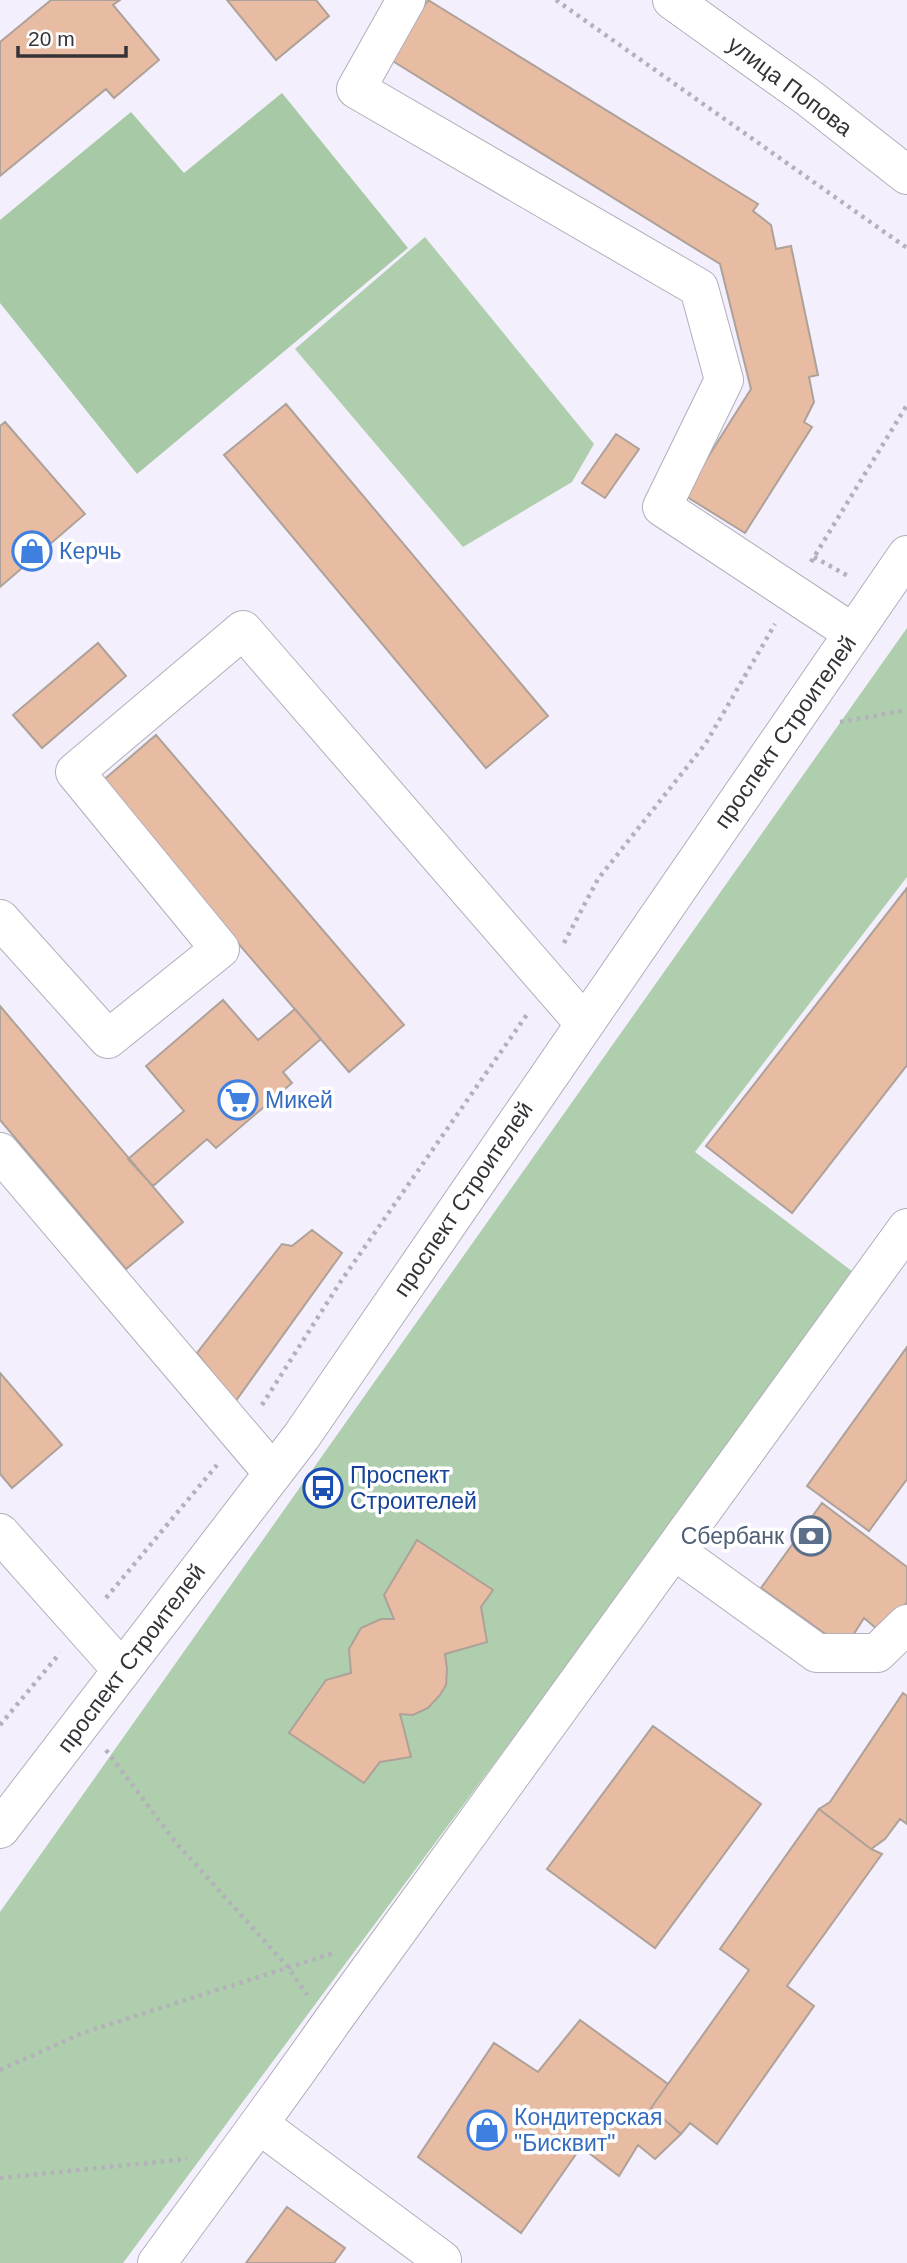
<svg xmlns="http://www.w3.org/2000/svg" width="907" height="2263" viewBox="0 0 907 2263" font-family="Helvetica,sans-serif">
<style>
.green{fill:#aecead}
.forest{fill:#a7c9a6}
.building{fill:#e8bca3;stroke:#aea199;stroke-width:2}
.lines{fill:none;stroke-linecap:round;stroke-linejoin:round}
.minor-casing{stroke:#b2aeba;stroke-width:40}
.major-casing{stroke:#b2aeba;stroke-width:40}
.path{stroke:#b4b1bb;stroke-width:4.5;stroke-dasharray:3.5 5;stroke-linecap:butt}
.minor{stroke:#fff;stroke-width:38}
.major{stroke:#fff;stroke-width:38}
.labels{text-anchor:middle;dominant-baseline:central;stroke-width:7;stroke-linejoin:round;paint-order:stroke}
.street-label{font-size:23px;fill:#353338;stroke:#fff}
.shop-label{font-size:23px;fill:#366cbe;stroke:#fff;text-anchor:start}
.transit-label{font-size:23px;fill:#164399;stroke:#fff;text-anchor:start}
.service-label{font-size:23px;fill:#4e5e75;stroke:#fff;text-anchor:end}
</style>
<rect width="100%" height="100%" fill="#f3effc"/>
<!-- green -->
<path class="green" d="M425,237l169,207 -22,38 -109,65 -168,-198z
M907,628v249l-212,275 162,123 -734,988h-123v-351z"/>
<!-- forest -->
<path class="forest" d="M282,93l126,155 -271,226 -137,-171v-83l131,-108 53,61z"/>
<!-- building -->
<path class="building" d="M51,0h69l-7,5 46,55 -45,38 -8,-9 -106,87v-134z
M227,0h89l13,16 -53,44z
M428,0l330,204 -5,7 18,14 5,24 15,-3 27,129 -9,2 5,25 -10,20 8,5 -67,106 -61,-38 67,-106 -31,-125 -329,-204z
M286,404l262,312 -62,52 -262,-313z
M5,422l80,92 -85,73v-161z
M616,434l23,15 -34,49 -23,-15z
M98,643l28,33 -84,72 -29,-33z
M156,735l248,290 -55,47 -249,-289z
M907,888v177l-115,148 -86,-67z
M223,1000l35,40 37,-31 26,30 -38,33 9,11 -76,65 -9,-9 -54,47 -25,-27 56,-48 -38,-45z
M0,1006l183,216 -57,47 -126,-149z
M312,1230l30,23 -107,149 -38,-49 85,-109 10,2z
M907,1347v132l-38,52 -62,-45z
M0,1373l62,72 -50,43 -12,-14z
M822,1503l85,64v35l-23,33 -20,-17 -19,30 -84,-60z
M417,1540l76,50 -12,17 6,35 -42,12 2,15 -1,16 -6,10 -12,13 -15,7 -13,-1 11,43 -31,5 -16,21 -75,-50 37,-53 25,-7 -2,-24 12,-21 20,-9h13l-10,-24z
M903,1693l4,3v128l-7,-5 -15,20 -14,10 -52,-40 11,-7z
M653,1726l108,78 -106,144 -108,-79z
M819,1809l52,40 11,5 -95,132 27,20 -97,138 -27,-21 -9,11 -30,-26 98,-138 -29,-21z
M580,2020l88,64 -17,24 30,26 -26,25 -17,-14 -19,31 -38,-29 -60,86 -103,-76 76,-114 44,29z
M287,2207l58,41 -11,15h-88z"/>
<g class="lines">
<!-- minor casing -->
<g class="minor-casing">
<path id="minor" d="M406,0l-50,89 343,199 25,92 -62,127 191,126
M672,0l137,98 98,77
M0,919l108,120 112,-90 -145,-177 168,-142 341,393
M0,1152l273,321
M0,1533l122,137
M674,1550l143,103h60l30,-29
M260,2125l182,135
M157,2263c59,-81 119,-161 176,-243l574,-792"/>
</g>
<!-- major casing -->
<g class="major-casing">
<path id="major" d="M0,1829l301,-392 606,-882"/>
</g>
<!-- path -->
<path class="path" d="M556,0l351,248
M814,557l34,19
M811,562l96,-157
M840,722l67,-12
M564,943l34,-64 108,-136 69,-119
M262,1405l79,-124 187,-268
M106,1598l111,-133
M0,1725l60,-72
M106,1750l71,94 111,123 19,28
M0,2070l85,-38 249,-79
M0,2178l187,-19"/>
<!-- minor -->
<use href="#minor" class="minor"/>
<!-- major -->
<use href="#major" class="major"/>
</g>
<!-- icons -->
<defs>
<g id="shop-ring" transform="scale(2.0125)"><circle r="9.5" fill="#fff" stroke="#3f7fe0" stroke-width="1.5"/><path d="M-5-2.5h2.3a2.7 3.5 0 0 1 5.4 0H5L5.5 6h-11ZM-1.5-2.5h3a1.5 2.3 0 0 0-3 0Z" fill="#3f7fe0"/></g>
<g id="supermarket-ring" transform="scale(2.0125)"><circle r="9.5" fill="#fff" stroke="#3f7fe0" stroke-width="1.5"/><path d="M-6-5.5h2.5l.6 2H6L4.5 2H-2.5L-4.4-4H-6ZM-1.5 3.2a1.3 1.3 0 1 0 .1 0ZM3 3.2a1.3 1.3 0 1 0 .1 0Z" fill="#3f7fe0"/></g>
<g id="bus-ring" transform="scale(2.0125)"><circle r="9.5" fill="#fff" stroke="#1a4fb4" stroke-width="1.5"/><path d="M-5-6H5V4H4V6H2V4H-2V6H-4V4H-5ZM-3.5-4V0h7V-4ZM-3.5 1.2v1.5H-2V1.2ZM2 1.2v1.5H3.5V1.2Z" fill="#1a4fb4"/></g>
<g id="bank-ring" transform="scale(2.0125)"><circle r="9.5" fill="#fff" stroke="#5c6f8a" stroke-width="1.5"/><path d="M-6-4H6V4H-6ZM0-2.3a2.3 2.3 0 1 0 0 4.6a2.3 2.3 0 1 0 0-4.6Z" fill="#5c6f8a"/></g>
</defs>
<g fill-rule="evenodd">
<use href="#shop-ring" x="32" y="551"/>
<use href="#supermarket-ring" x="238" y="1100"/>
<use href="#bus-ring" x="323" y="1488"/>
<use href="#bank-ring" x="811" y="1536"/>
<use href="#shop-ring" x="487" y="2130"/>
</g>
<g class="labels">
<!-- street labels -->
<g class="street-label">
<text transform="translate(790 86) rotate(37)">улица Попова</text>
<text transform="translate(785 732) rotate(-55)">проспект Строителей</text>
<text transform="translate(463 1199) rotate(-56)">проспект Строителей</text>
<text transform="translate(131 1658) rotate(-53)">проспект Строителей</text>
</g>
<!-- shop labels -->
<g class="shop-label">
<text x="59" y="551">Керчь</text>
<text x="265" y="1100">Микей</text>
<text x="514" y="2117">Кондитерская<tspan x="514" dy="26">"Бисквит"</tspan></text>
</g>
<!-- transit labels -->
<g class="transit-label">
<text x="350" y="1475">Проспект<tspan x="350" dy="26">Строителей</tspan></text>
</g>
<!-- service labels -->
<g class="service-label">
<text x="784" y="1536">Сбербанк</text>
</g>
</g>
<!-- scale -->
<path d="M18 46v10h108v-10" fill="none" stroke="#353338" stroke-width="3.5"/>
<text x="28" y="46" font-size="21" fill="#353338" stroke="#ffffff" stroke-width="5" paint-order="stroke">20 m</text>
</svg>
